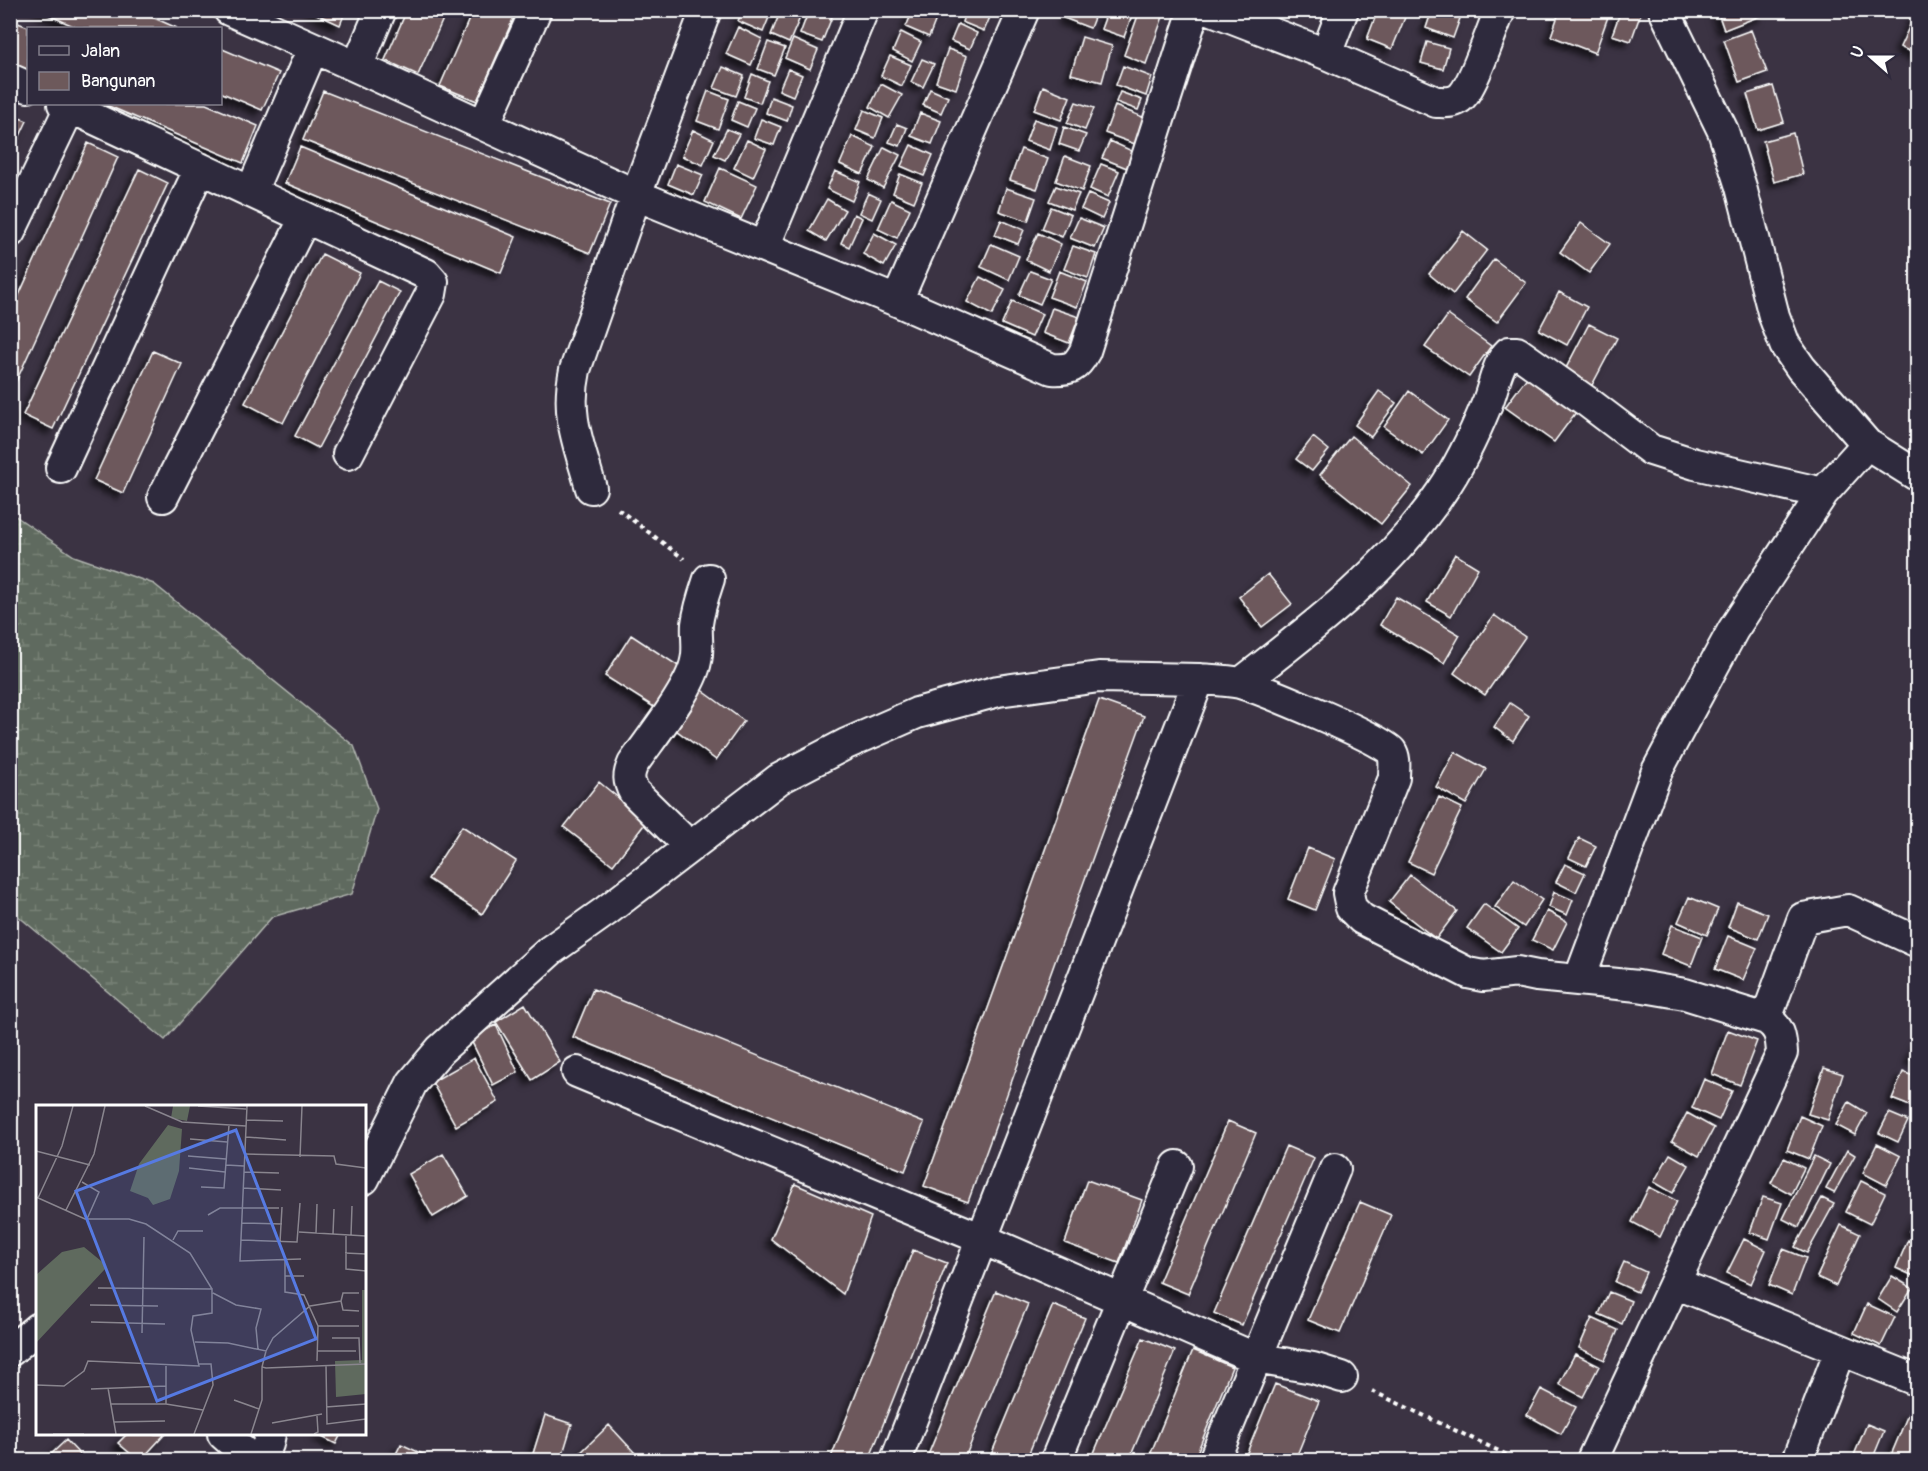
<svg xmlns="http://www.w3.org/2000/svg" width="1928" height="1471" viewBox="0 0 1928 1471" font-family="Pangolin,sans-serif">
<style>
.wetland{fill:url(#wetland-marsh);stroke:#afb4ae;stroke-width:1.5}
.building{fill:#6d595b;stroke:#fff;stroke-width:1.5;filter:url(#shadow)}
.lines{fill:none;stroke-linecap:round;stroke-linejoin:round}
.minor-casing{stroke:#fff;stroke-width:34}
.path{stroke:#fff;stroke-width:4;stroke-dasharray:4.5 4.5;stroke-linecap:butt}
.minor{stroke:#2f2a3d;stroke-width:30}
.inset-road{fill:none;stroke:#89858e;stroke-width:1.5}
.view{fill:#567ae2;fill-opacity:0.15;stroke:#567ae2;stroke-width:3}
.inset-edge{fill:none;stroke:#fff;stroke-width:3}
</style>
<defs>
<pattern id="wetland-marsh" width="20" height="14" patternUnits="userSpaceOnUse" patternTransform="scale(1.5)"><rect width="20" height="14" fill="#5f6a5e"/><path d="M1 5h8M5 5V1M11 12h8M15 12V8" fill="none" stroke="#778076"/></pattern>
<filter id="shadow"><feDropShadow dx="-5.5" dy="5.5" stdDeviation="3" flood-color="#0009"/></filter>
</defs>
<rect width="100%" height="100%" fill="#3b3343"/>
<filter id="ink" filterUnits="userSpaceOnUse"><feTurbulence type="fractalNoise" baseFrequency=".0167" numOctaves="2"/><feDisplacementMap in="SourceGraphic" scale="12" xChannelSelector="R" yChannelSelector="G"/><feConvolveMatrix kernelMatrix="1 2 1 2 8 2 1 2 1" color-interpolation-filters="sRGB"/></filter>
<g filter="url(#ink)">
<!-- wetland -->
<path class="wetland" d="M11,513l63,43 80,28 200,162 23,63 -25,85 -80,23 -107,123 -154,-130z"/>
<!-- building -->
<path class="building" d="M37,10h99l41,18h-99z
M308,10h38l-6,15z
M407,10h40l-29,65 -33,-15z
M473,10h44l-40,91 -37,-15z
M743,10h29l-9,22 -25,-11z
M781,10h10l10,5 -12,28 -18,-8z
M809,10h9l14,7 -10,25 -22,-8z
M913,10l23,9 -7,18 -23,-10z
M928,10h15l-3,6z
M966,10h27l-9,21 -22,-9z
M1067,10h30l-7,18 -26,-10z
M1108,10h26l-10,27 -23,-8z
M1140,10l25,1 -19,53 -22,-9z
M1378,10h30l-16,39 -25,-10z
M1432,10h31l-10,28 -27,-10z
M1560,10l50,1 -15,42 -44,-17z
M1621,10h21l-11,31 -19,-6z
M1717,10h47l1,4 -41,16z
M1917,10h1v45l-18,-8z
M10,20l21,8h-3v43l-18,-7z
M958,24l19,9 -7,16 -19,-8z
M738,27l24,12 -11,26 -25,-11z
M1751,30l16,42 -28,10 -15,-42z
M901,32l20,10 -9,19 -19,-10z
M1082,37l30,9 -10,36 -31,-8z
M793,39l25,11 -8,19 -25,-11z
M768,42l17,6 -11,27 -16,-6z
M1427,42l22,6 -6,21 -22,-6z
M220,48l59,25 -17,37 -42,-18z
M948,49l19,7 -11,33 -20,-7z
M890,56l21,9 -9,21 -21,-10z
M922,59l12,5 -11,23 -12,-5z
M1123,66l29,11 -6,19 -30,-11z
M723,67l21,9 -8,20 -22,-8z
M788,69l14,6 -9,21 -14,-6z
M752,74l16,7 -8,22 -16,-6z
M881,84l21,11 -13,23 -19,-11z
M1043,86l27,11 -9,23 -27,-10z
M1773,86l11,36 -26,8 -11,-36z
M930,89l18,8 -7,16 -18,-8z
M323,91l287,113 -20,49 -287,-113z
M708,91l21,8 -11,30 -21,-8z
M1120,92l22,8 -4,10 -22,-8z
M771,97l21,8 -5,16 -21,-8z
M738,101l17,7 -8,19 -16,-7z
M1076,102l18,6 -9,22 -18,-7z
M104,104h102l52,22 -15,37z
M1115,106l30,12 -10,26 -30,-11z
M864,110l19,8 -8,20 -19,-8z
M920,113l21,8 -9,23 -21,-8z
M10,114l17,7 -17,36z
M761,119l20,8 -7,18 -20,-7z
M1034,119l23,8 -7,23 -24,-9z
M897,124l10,4 -7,18 -11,-4z
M1064,127l22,8 -7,16 -20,-7z
M727,129l12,5 -14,26 -11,-5z
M693,130l21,10 -11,25 -21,-9z
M1793,133l10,41 -29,8 -11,-41z
M852,136l23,11 -13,27 -22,-10z
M747,140l19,9 -13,28 -19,-9z
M1110,141l24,11 -7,16 -25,-10z
M88,143l30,14 -108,238v-80z
M911,145l22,10 -9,21 -23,-10z
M300,147l216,90 -15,36 -216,-90z
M884,147l16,8 -17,33 -15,-8z
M1021,149l27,10 -11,30 -27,-9z
M1065,156l26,10 -9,25 -26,-10z
M676,164l27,11 -9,20 -26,-11z
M1101,164l18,7 -11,26 -18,-8z
M720,168l37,17 -16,34 -36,-17z
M139,169l29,14 -115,246 -30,-14z
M835,171l25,11 -8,19 -25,-12z
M900,174l22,9 -8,19 -21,-9z
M1056,186l23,8 -7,16 -23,-9z
M1006,188l30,10 -8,23 -29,-10z
M868,193l13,6 -9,20 -13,-6z
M1088,194l21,9 -7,16 -21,-10z
M827,199l18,11 -19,31 -17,-10z
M891,200l19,9 -13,29 -19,-9z
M1051,207l20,8 -9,22 -20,-8z
M854,214l8,4 -13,29 -8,-4z
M1079,218l25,10 -9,20 -25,-10z
M1001,220l23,10 -6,14 -23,-9z
M1581,223l29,21 -21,29 -29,-21z
M1463,231l24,19 -34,44 -24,-20z
M874,233l22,12 -12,21 -21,-12z
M1038,233l23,11 -12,27 -23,-11z
M991,244l28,12 -10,24 -28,-13z
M1073,246l23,8 -8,24 -24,-9z
M322,254l38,19 -77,150 -38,-20z
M1494,259l32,24 -29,39 -32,-23z
M1030,271l21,8 -11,25 -21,-9z
M1059,271l28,11 -10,25 -28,-10z
M980,277l25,13 -13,25 -25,-13z
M378,281l22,11 -82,156 -23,-12z
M1559,292l28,15 -20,38 -28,-15z
M1012,301l30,13 -10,23 -30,-13z
M1052,308l27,9 -10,26 -26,-10z
M1448,315l43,31 -22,31 -44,-30z
M1589,324l28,14 -26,49 -27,-15z
M153,351l29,13 -59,129 -29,-13z
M1528,376l49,35 -23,31 -49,-35z
M1379,391l17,12 -25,34 -16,-12z
M1409,391l39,29 -25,35 -39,-28z
M1351,436l61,50 -31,38 -61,-49z
M1313,437l16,13 -17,21 -16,-12z
M1455,554l23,14 -27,48 -24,-14z
M1268,574l24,30 -30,23 -23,-30z
M1396,597l64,38 -16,28 -64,-38z
M1494,615l31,22 -40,58 -31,-22z
M631,635l52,34 -26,40 -52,-33z
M696,686l48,35 -28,39 -48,-36z
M1099,700l45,16 -176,486 -44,-16z
M1510,703l19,13 -16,25 -19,-14z
M1455,752l31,17 -20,35 -30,-17z
M599,782l48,39 -34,44 -49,-38z
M1439,797l23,11 -31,65 -23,-11z
M462,826l54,35 -34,53 -54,-35z
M1579,838l17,8 -10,20 -17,-8z
M1308,848l27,11 -20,51 -27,-11z
M1565,864l20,9 -9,19 -20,-10z
M1410,875l47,36 -21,28 -47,-37z
M1514,880l28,20 -18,27 -29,-20z
M1554,892l19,8 -6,15 -18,-8z
M1689,897l29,12 -11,26 -29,-13z
M1737,902l31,12 -10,25 -30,-12z
M1484,904l34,25 -17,23 -34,-24z
M1547,911l20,11 -14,28 -21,-10z
M1672,925l30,12 -11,29 -30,-12z
M1728,936l29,12 -14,32 -28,-11z
M593,989l331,134 -19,48 -332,-134z
M525,1004l35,58 -28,18 -36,-58z
M496,1025l22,47 -25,13 -23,-47z
M1728,1030l29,11 -17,44 -28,-11z
M1918,1040v21l-8,-2z
M474,1058l24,44 -42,24 -24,-44z
M1824,1068l19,6 -15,46 -20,-6z
M1903,1072l15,6v10l-8,18 -18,-7z
M1704,1079l28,12 -13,29 -27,-12z
M1849,1102l18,11 -12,22 -19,-10z
M1687,1113l27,15 -15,28 -27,-15z
M1889,1113l19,8 -10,21 -19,-9z
M1800,1116l22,10 -13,33 -22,-9z
M1228,1121l28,12 -68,161 -29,-12z
M1877,1144l24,12 -15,29 -23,-12z
M1286,1146l28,12 -72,167 -28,-12z
M1847,1150l8,5 -21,38 -8,-4z
M443,1154l25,42 -35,21 -24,-43z
M1670,1154l19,11 -16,28 -19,-11z
M1814,1156l16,8 -31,63 -16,-8z
M1784,1158l20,10 -13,26 -20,-11z
M1087,1180l55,20 -23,63 -54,-20z
M1861,1181l24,12 -15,31 -24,-12z
M795,1184l76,33 -28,77 -72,-55z
M1649,1187l28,14 -17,36 -28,-15z
M1763,1197l19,6 -13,36 -19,-7z
M1822,1198l12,6 -27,49 -12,-6z
M1360,1202l31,13 -51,118 -32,-13z
M1918,1213v21l-9,-3z
M1841,1225l19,9 -24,52 -19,-9z
M1744,1239l22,11 -15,34 -24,-11z
M1908,1240l10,4 -2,33 -20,-9z
M1783,1249l23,9 -14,37 -23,-10z
M913,1250l34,13 -78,197h-39z
M1624,1262l22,10 -9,20 -22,-10z
M1892,1276l20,12 -15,24 -19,-13z
M996,1291l32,13 -64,156h-38z
M1609,1292l22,9 -9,23 -23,-10z
M1867,1304l28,13 -14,29 -27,-13z
M1053,1305l32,13 -59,142h-37z
M1592,1318l26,12 -13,30 -26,-12z
M1143,1338l32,13 -46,109h-38z
M1193,1350l39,17 -38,93h-46z
M1575,1354l24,12 -16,31 -24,-13z
M1275,1384l44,17 -24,59h-51z
M1541,1389l35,18 -15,27 -34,-19z
M1909,1412l9,4v26l-8,18h-21z
M545,1415l27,9 -11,36h-30z
M1867,1424l17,7 -12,29h-20z
M609,1425l26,28 -7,7h-55z
M127,1434h38l-24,26h-3l-20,-17z
M316,1434h25l-5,10z
M66,1440l19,20h-40z
M401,1444l26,12 -2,4h-32z"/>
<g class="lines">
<!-- minor casing -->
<g class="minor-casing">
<path id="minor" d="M229,10l128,57 279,128 261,106 155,68c18,1 24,-1 33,-18l109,-341
M1212,10l114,44 110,48c9,0 18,2 26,-6 12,-12 30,-67 38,-86
M1326,54l17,-44
M357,67l24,-57
M10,79l18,8
M63,104l363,170 7,8 -2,12 -83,160
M484,125l52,-115
M251,192l62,-144
M10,232l60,-125
M764,247l99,-237
M897,301l127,-291
M1867,444l51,32
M61,468l139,-300
M591,488c-12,-44 -26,-72 -16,-118l61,-175 70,-185
M163,497l142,-279
M1241,683c74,-57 148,-113 201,-192 18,-26 32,-56 44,-85 8,-17 10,-42 23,-54h8l72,51 62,47 44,14 128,29
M690,847l-56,-55c-6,-11 -6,-17 -1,-28 17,-25 58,-75 63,-103 3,-12 0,-25 1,-37 2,-16 7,-30 12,-45
M1579,980l78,-209 25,-47 51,-94 90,-137 44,-49 -66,-76 -16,-23 -11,-29 -33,-129 -18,-56 -59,-121
M1766,1019l37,-101 45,-8 70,32
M577,1072l403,166 275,120 58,10 29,9
M364,1179l48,-96 28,-33 111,-100 55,-39 173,-132 67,-35 71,-31 81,-22 101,-14 100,2
M1675,1283l243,98
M10,1351l28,-23
M223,1434l29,26
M261,1460l7,-16 2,-10
M896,1460l303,-781c13,1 28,1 41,4 19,5 143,56 151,68 5,7 3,18 3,27l-46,115 3,15 11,11 106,54 15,3 34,-4 20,4 101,10 47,8 81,25c14,8 15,18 16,34l-190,407
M1056,1460l121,-294
M1214,1460l121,-291
M1798,1460l42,-110"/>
</g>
<!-- path -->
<path class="path" d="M618,509l66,50
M1372,1391l146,69"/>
<!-- minor -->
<use href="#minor" class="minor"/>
</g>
</g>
<!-- overview -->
<g transform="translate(36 1105)">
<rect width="330" height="330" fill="#3b3343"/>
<path d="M137,1h17l-3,15 -16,-3zM132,20l14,4 -3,42 -9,28 -17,6 -5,-7 -18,-7 9,-27zM48,142l22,18 -1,4 -69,74v-68l26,-23z" fill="#5f6a5e"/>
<path d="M326,185h4v104l-30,3 -1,-36 27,-1z" fill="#5f6a5e"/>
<path class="inset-road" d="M109,1l37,16 64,4M162,1l48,3M211,1l-7,155 61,-2M210,15l37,1M210,32l40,3M154,34l37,3M0,46l54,14M208,49l90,2 2,8 30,4M152,51l38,3M264,52l2,-51M190,60l18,1M153,63l36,4M208,67l35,1M46,77l17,10 -12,27M165,82l23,1 5,-63M207,83l38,2M0,92l49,22h44l17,5 44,29 22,36M2,93l24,-52 11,-40M30,105l28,-56 11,-48M172,110l12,-7h59M205,118l41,1M263,127l67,4M280,128l1,-29M297,129l1,-25M310,130v34l20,2M315,130l1,-29M137,135l5,-9h25M205,135l56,2 3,-39M244,137l2,-35M309,148l21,1M249,155v32l19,3 14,31 -1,35M249,171h19M177,188l23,12 25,4 -5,19 2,21M305,196l2,9 16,1M54,200l68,1M55,217l74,2M282,221h41M106,228l2,-96M296,233h27l1,25M159,237l33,1 38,8 7,-13 37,-32 31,-5 2,-8h16M230,246l-4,16 4,1 100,-4M282,246h38M290,260l1,59 39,-5M0,280l28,1 20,-15 4,-10 111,5 -8,-36 2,-14 19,-3v-24l-114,-1M72,283l8,46M55,284l75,-3M198,295l25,9M74,299h56l37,6M130,299v-38M290,302l40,-3M78,317l51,-1M236,318l50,-9M17,329h31M158,329l19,-49 -2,-21h-12M215,329l11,-34v-33M278,329l4,-2 -1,-16"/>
<path class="view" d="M200,25l80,209 -159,62 -81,-210z"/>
<rect width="330" height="330" class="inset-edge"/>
</g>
<!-- margin -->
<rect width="1928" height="1471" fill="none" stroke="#2f2a3d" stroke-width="36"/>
<rect x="18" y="18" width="1892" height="1435" fill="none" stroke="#fff" stroke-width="2" filter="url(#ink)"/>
<!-- legend -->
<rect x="27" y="27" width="195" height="78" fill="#2f2a3d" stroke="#827f8b" stroke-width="1.5"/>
<rect x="39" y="46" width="30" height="9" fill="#2f2a3d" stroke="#827f8b" stroke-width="1.5"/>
<text x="81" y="57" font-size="18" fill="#ffffff">Jalan</text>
<rect x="39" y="72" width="30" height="18" fill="#6d595b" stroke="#827f8b" stroke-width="1.5"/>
<text x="81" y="87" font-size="18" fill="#ffffff">Bangunan</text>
<!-- north arrow -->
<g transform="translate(1871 57) rotate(291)" stroke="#2f2a3d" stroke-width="4.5" paint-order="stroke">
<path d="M0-4.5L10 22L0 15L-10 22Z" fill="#ffffff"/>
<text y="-9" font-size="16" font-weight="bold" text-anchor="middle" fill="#ffffff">U</text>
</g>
</svg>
